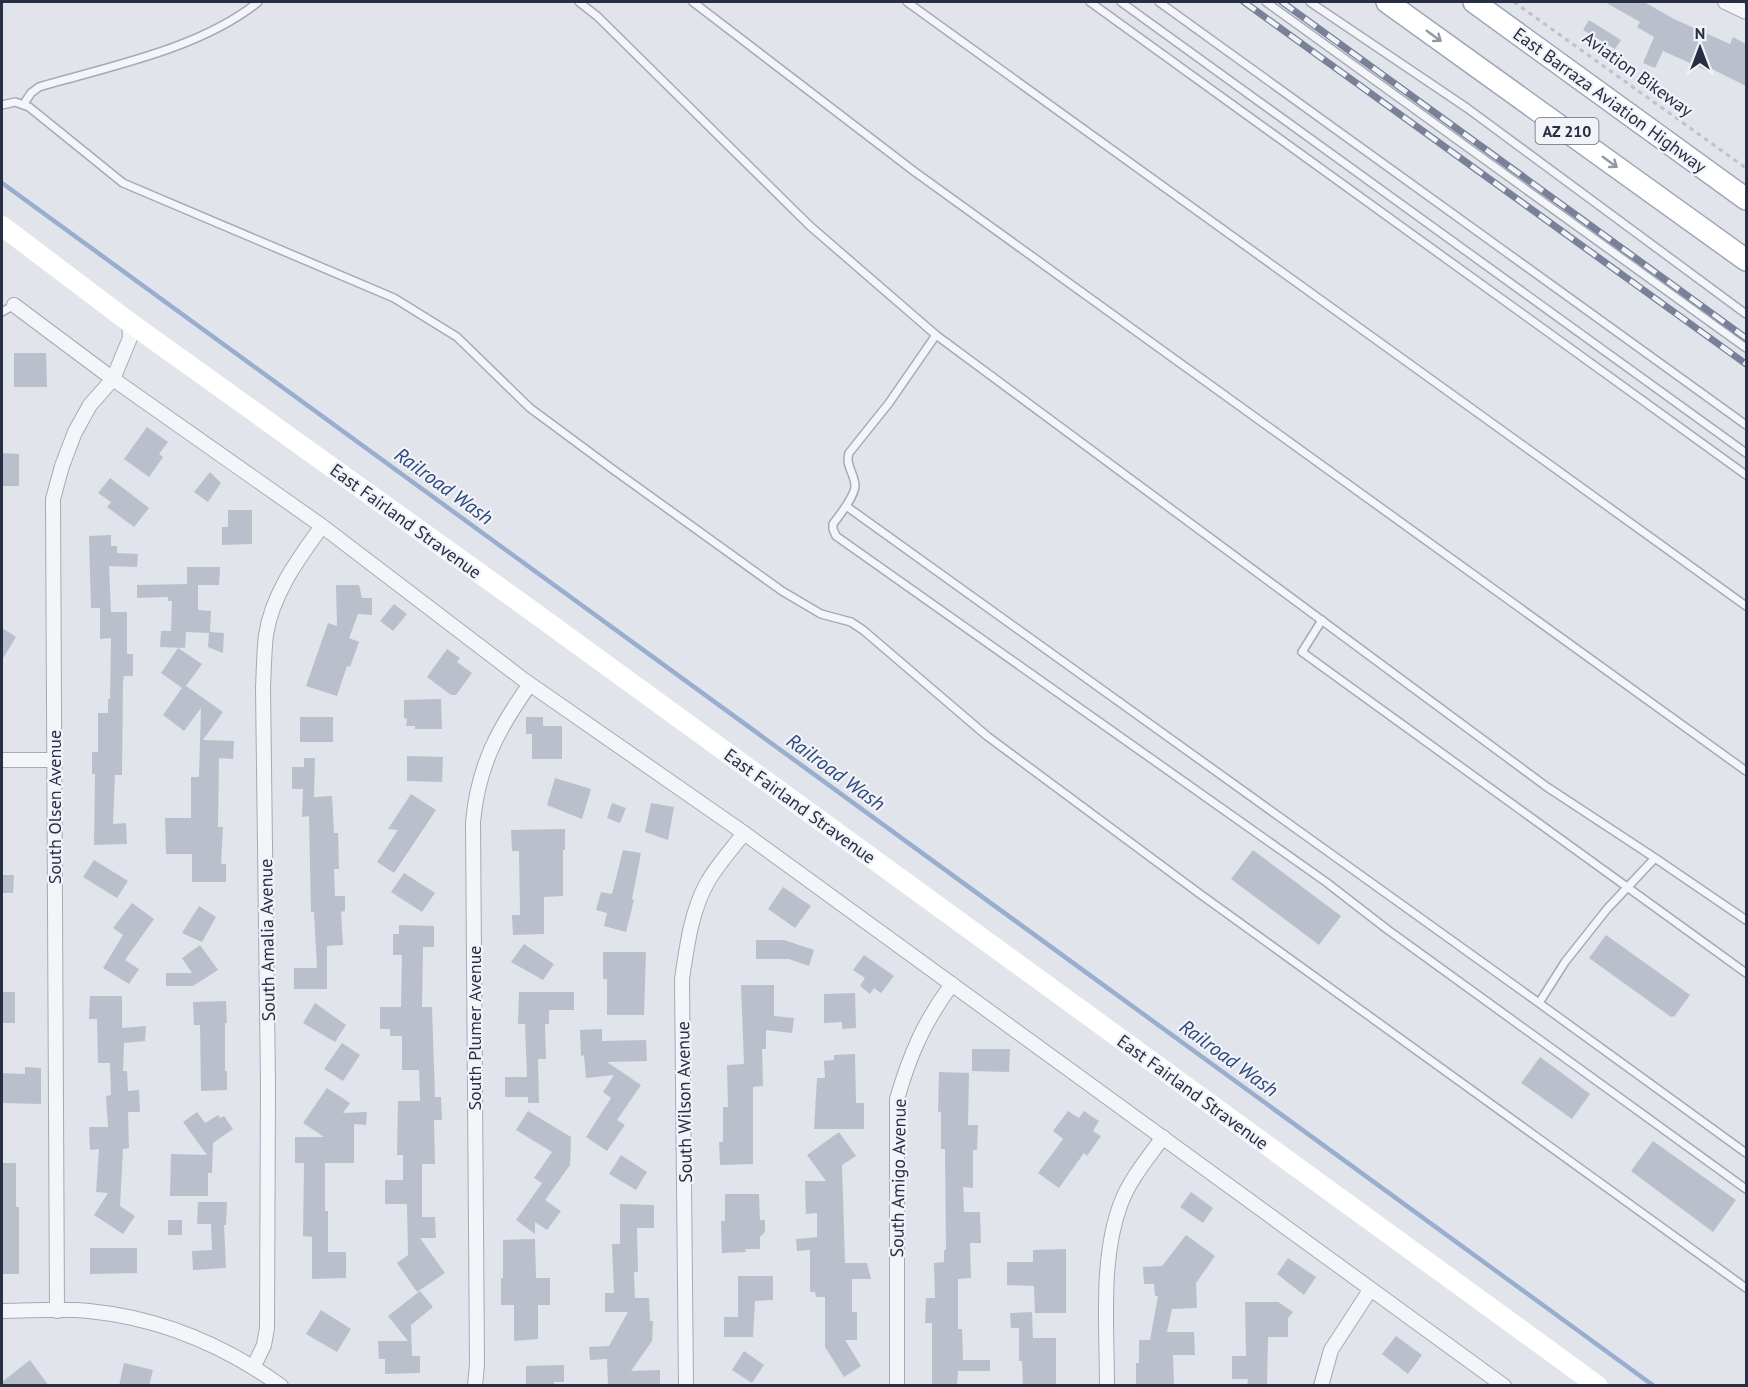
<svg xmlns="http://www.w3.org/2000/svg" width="1748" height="1387" viewBox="0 0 1748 1387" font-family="'PT Sans',sans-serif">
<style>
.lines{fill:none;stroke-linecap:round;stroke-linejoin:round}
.stream{stroke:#98aecf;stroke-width:4.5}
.building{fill:#babfcc}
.lane-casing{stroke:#a5aab6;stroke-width:10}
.street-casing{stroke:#a5aab6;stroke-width:16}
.primary-casing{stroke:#9ea7b8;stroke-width:24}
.path{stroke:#bfc2ca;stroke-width:3;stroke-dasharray:4.5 4.5;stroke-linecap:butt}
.lane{stroke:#f4f5f9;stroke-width:7}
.street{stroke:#f4f5f9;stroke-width:14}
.secondary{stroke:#fff;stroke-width:20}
.primary{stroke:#fff;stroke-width:21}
.rail-casing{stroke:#788197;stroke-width:7}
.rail{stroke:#f1f3f8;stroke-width:4.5;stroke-dasharray:14;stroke-linecap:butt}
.oneway{stroke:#9397a2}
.labels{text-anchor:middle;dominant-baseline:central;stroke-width:4.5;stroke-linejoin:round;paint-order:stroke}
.shield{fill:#f1f3f8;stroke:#646a7b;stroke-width:1.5}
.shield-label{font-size:16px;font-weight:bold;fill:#272f45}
.street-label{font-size:18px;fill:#272f45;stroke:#f1f3f8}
.water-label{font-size:20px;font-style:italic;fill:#2c4a7e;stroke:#f1f3f8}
</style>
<rect width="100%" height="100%" fill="#e1e4eb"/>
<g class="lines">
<!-- stream -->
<path class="stream" d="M2,183l1652,1203"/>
</g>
<!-- building -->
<path class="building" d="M1605,2h39l30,17 56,25 3,-7 13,7v42l-34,-17 -2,3 -47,-21 -8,17 -12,-5 11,-26 -17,-10 3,-5z
M1589,20l32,20 -6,9 -32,-19z
M14,353h32l1,34h-33z
M147,427l21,15 -9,12 4,3 -14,20 -25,-18z
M2,453l17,1v32h-17z
M210,472l11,11 -13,19 -14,-10z
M110,478l39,30 -15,19 -27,-20 4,-5 -13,-9z
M228,510h24v34l-30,1v-18h6z
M111,535v11h6v7l21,1 -1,13 -28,-1 2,46h16v42h6v22h-9l-1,6 -1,93h-7l-2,49 13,-1 1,21 -33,1 1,-71h-3v-22h6v-39h10v-14h2l1,-61 -11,1v-31h-9l-2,-72z
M187,567h33l-1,18h-21v25l13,1 -1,21 14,1 -1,20 -15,-6 1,-14 -23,-1 -1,16 -25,-1 1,-16h10l1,-30h-4v-4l-31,1v-13l50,-1z
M336,585h23l3,13h10v17l-14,-1 -9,24 10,4 -9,25 -3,-1 -10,30 -31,-10 22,-63 9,3z
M394,604l13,10 -14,17 -13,-10z
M2,628l14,9 -14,23z
M178,648l24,16 -16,22 37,26 -20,28 31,1 -1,18 -14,-1 -1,69h5l-2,37h5v18h-34v-28h-26l-1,-36h26v-41h8l2,-69 -17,23 -21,-16 19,-27 -21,-15z
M447,649l13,9 -3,4 15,11 -16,22h-5l-24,-18z
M441,699l1,30h-27v-3h-9l1,-7 -3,-1v-18z
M300,717h33v25h-33z
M526,717h17v9h19v33h-30v-25h-6z
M407,756l36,1 -1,25 -35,-1z
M304,758h11l-1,39 18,-1 2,37h4l1,36h-5l1,27h10v15l-4,1 2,33 -16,1v43h-33v-21h23l-3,-56h-3l-2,-96 -7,1 1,-28h-11v-22h12z
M555,778l36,11 -9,30 -35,-14z
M411,794l25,16 -42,63 -17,-11 21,-32 -10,-1z
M612,803l14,5 -6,15 -13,-5z
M651,803l23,4 -6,33 -23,-8z
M565,829v21h-2v46l-19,1v37l-31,1 -1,-20h8l-1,-64h-7l-1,-21z
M623,850l18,3 -9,46 2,1 -8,32 -22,-6 3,-13 -11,-3 5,-18 11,2z
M1253,850l88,66 -22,29 -88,-66z
M94,860l34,21 -11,17 -34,-21z
M404,873l31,20 -13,19 -31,-20z
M2,875h12l-1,18h-11z
M783,887l28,19 -16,22 -27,-19z
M132,903l22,16 -29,41 14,9 -10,15 -26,-16 20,-33 -10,-7z
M199,906l17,11 -14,25 -20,-9z
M399,925l35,1v21h-11l-1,60h10l3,90h6l1,23h-8l1,44h-13v53h13l1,21h-16l25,35 -28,19 -20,-29 11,-8 -1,-51h-22v-24h18v-25h-6l1,-54h22l-1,-31h-17v-34h-12v-7h-10v-22h21l1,-52h-9v-21h6z
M1606,935l84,60 -16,22 -2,-1 -1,1 -82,-59z
M756,940h28l30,10 -5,16 -20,-7h-33z
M524,944l30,20 -11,16 -32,-18z
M200,945l18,25 -25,16h-27v-13h26l-10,-15z
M603,952h43l-2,63h-37v-36h-4z
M864,955l30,21 -13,17 -7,-5 -4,6 -10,-8 5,-8 -12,-8z
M741,985h33v31l20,2 -2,15 -26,-3v19h-4l1,37 -10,1v77l-33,1 -1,-23h4v-35h5l-1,-42 17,-1z
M2,992h13v31h-13z
M519,992h55v18h-25v14h-4l1,35h-8l1,44h-11v-6h-23v-20h22l-2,-53h-7z
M855,993l1,35 -14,1v-7l-18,1v-29z
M90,996h32v32l24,-2 -1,15 -21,2 -1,28h4l1,20 11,-1 1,22h-12l1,36 -6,1 -3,57 15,10 -12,18 -29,-19 14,-22 -12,-1 3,-43 -9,1 -1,-23h19l-2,-31 5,-1 -1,-32h-12l-1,-44h-8z
M226,1001l1,22h-2v48h2v19l-26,1 -1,-66h-6l-1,-23z
M315,1003l31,22 -11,17 -32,-19z
M602,1029v12l44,-1 1,21 -40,1 34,23 -24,35 8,5 -18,26 -21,-14 25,-39 -8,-6 11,-17 -28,3 -2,-23 -3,1 -1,-26z
M342,1043l18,12 -17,26 -19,-12z
M972,1049h38l-1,23 -37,-1z
M855,1054l1,49h8v26h-50l3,-51h8l-1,-17 10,-1v-5z
M1540,1057l50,37 -18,25 -51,-36z
M25,1067l16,1v36l-39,-1v-30l23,1z
M939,1072l30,1 -1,52h10l-1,25h-4v38l-10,-1 1,25h16l1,31h-11l1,35 -13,1v50h4l1,31h27v11h-32l-1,15h-25v-63h-7l1,-25h9l-1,-35 10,-1v-12h2l-1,-101h-4v-37h-3z
M327,1088l23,15 -7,10 24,-1 -1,13 -12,-1v39h-29v48h3v41h18v26l-34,1v-42l-9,-1 1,-73h-9v-26h29l-21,-14z
M528,1111l43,26 -1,28 -25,35 16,11 -14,19 -12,-8v12l-19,-14 26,-37 -8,-5 18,-26 -36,-22z
M1068,1111l11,7 5,-7 15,10 -6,10 8,5 -14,20 -3,-3 -25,35 -21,-15 25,-34 -10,-8z
M197,1112l8,11 13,-8 2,3 4,-2 9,13 -20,14 -1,30h-4v23h-38l1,-42 36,1 -24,-33z
M839,1132l17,24 -14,9 3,98h22l4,16h-19v33h5v28h-12l16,26 -17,11 -19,-30v-50h-9l-1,-5h-5v-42l-13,1 -1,-12 21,-2v-24l-11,1 -1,-33h21l-19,-26z
M1653,1141l83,59 -23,32 -82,-61z
M621,1155l26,17 -11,18 -27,-16z
M2,1163h14v44h3v67h-17z
M1191,1192l22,16 -10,15 -23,-16z
M725,1194h34l1,26h5v12l-5,5v12h-15l1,3 -24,1 -1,-32h4z
M198,1202h29l-1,23h-2l2,43 -33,2 -1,-19 20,-1 -1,-26h-14z
M620,1204l34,1v23h-17l1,44h-4l1,26h14l1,23h3l-1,20 -21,30 29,-1v14l-52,2 -1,-27 -17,1 -1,-13 20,-1 19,-34h-23v-19h9l-2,-49h8z
M168,1220h14v15h-14z
M1186,1235l29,21 -19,27 1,25 -25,1 -5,23h27l1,23h-22l1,31h-38v-23h3v-23h11l8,-44h-3l-1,-12h-10l-1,-17 19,-1z
M535,1239l1,39h14v27h-12v34l-24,2v-36h-13v-27h2v-38z
M90,1248h47v25l-47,1z
M1066,1249v64h-31l-1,-27 -27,-1v-23h26v-12z
M1288,1258l28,19 -12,18 -27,-21z
M738,1276h35v24l-18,1 -2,36h-29v-20h14z
M420,1291l13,16 -22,18 1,31h8v17l-35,1v-15h-6l-1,-18h30l-20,-25z
M1245,1302h33l15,10 -5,6v19h-20l-1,49h-20l1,-7h-16v-23h14z
M321,1310l30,19 -14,23 -31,-18z
M1032,1312l1,26h23v48h-33l-1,-25h-3v-33h-8l-1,-15z
M1396,1336l26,19 -14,19 -26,-20z
M744,1351l20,14 -12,18 -20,-13z
M30,1360l19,26h-47v-4z
M124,1363l29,7 -4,16h-30z
M564,1365v17h-10v4h-28v-20z"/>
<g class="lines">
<!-- lane casing -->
<g class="lane-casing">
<path id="lane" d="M579,2l18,14 213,210 126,109 -47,68 -40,50c-4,13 6,21 6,33 0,10 -16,30 -22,38v5l3,7 490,346 62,48 358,259
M693,2l222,170 831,599
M907,2l839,604
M1090,2l656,473
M1121,2l625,451
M1159,2l587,423
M1266,2l480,346
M1310,2l157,106 279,206
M2,105l13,-3 14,5 94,76 271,115 63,39 73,71 81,60 171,123 39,23 30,8 12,8 124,106 213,158 546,394
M23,105l8,-12 8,-6c71,-21 161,-38 219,-85
M2,312l12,-7
M846,506l693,497 26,-41 42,-53 48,-51 -108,-71 -611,-452
M1322,620l-20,32 444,321
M1655,858l91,62
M1539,1003l207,150"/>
</g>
<!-- street casing -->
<g class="street-casing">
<path id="street" d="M1725,2l21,10
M14,305l99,74 209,147 202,154 220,153 760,553
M2,760h52
M2,1311c28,0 59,-3 87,0 70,7 135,34 192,75
M57,1311l-4,-812 9,-33 13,-34 15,-27 23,-26 17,-41 -1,-16
M254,1366l10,-21 3,-17 1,-243 -5,-398c1,-18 1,-36 3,-52 6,-41 33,-77 56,-109
M475,1386l2,-22 -4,-542c5,-56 25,-93 57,-138
M686,1386l-4,-407c5,-33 9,-67 25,-96 10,-18 25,-34 37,-50
M897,1386v-287c13,-45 27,-77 55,-115
M1107,1386c0,-59 -7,-128 14,-183 9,-24 27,-45 42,-66
M1321,1386l10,-36 39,-60"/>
</g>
<!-- primary casing -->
<g class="primary-casing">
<path id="primary" d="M1387,2l359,258
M1474,2l272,197"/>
</g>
<!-- path -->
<path class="path" d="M1514,2l232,166"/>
<!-- lane -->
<use href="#lane" class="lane"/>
<!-- street -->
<use href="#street" class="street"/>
<!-- secondary -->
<path class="secondary" d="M2,226l127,96 392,281 1077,783"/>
<!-- primary -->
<use href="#primary" class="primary"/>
<!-- rail casing -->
<g class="rail-casing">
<path id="rail" d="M1244,2l502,362
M1282,2l464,336"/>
</g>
<!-- rail -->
<use href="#rail" class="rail"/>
</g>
<!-- one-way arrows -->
<defs><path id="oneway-shaft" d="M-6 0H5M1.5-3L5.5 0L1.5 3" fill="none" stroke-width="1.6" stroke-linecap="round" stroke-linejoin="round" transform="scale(1.5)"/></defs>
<g class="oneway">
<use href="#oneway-shaft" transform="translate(1434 36) rotate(36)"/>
<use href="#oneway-shaft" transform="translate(1610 162) rotate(36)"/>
</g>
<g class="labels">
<!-- shield labels -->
<rect class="shield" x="1535.5" y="118" width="63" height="26" rx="4.5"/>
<g class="shield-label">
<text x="1567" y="131">AZ 210</text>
</g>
<!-- street labels -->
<g class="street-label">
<text transform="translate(1638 74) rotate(36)">Aviation Bikeway</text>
<text transform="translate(1610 100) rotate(36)">East Barraza Aviation Highway</text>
<text transform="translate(406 521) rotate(36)">East Fairland Stravenue</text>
<text transform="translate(800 806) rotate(36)">East Fairland Stravenue</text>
<text transform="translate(54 807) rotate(-90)">South Olsen Avenue</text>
<text transform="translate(267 940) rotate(-91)">South Amalia Avenue</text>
<text transform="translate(474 1028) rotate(-90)">South Plumer Avenue</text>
<text transform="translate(1193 1092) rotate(36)">East Fairland Stravenue</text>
<text transform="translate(684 1102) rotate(-91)">South Wilson Avenue</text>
<text transform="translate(898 1178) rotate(-89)">South Amigo Avenue</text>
</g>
<!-- water labels -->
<g class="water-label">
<text transform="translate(444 486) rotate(36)">Railroad Wash</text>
<text transform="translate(836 772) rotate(36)">Railroad Wash</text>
<text transform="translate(1229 1058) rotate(36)">Railroad Wash</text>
</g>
</g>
<!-- border -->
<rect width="1748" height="1387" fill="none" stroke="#272f45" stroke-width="6"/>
<!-- north arrow -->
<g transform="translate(1700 48)" stroke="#f1f3f8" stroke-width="4.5" paint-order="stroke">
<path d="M0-4.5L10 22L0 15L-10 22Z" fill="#272f45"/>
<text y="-9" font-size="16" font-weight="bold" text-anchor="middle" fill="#272f45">N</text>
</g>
</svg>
